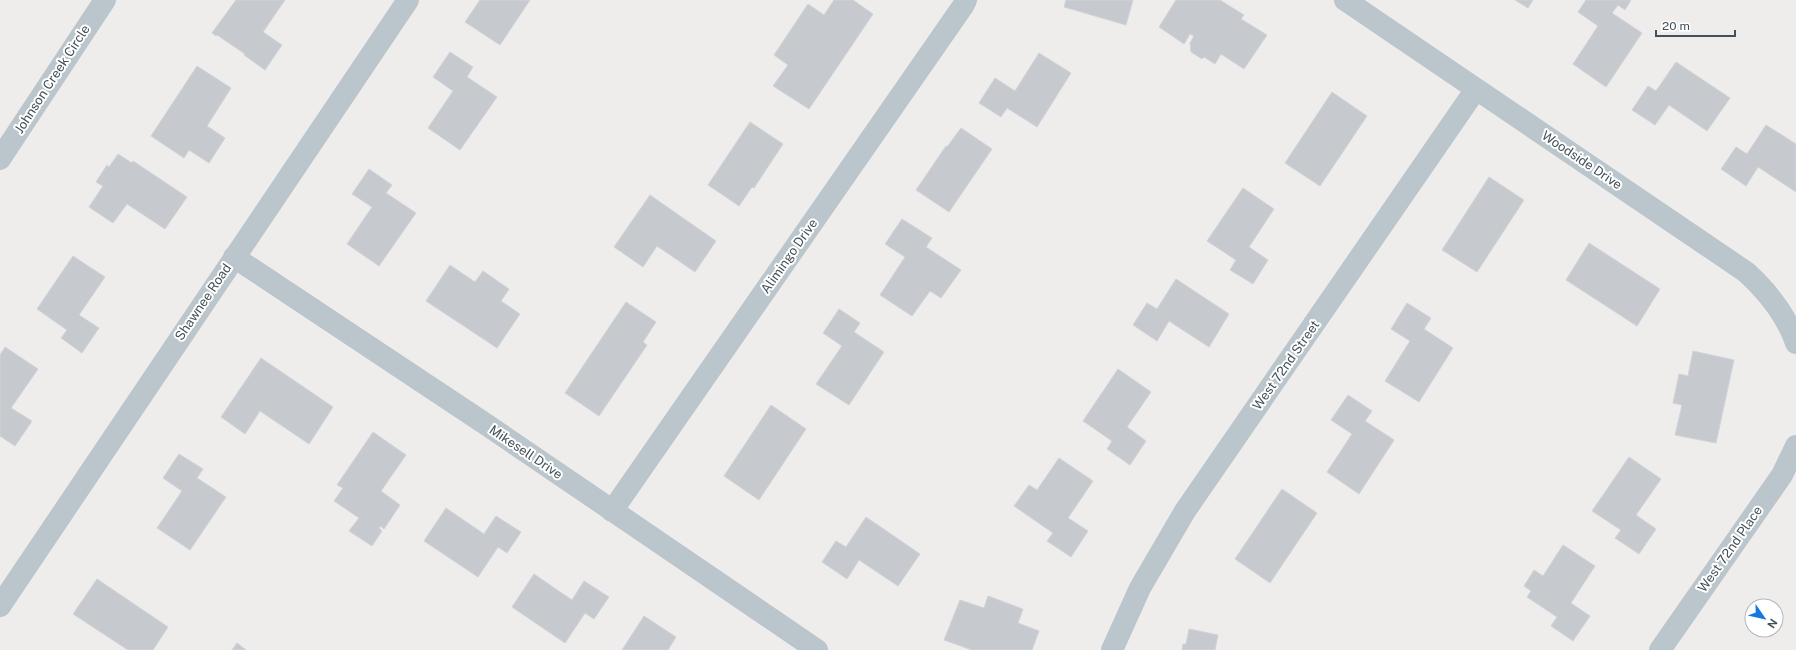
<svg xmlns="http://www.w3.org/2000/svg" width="1796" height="650" viewBox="0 0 1796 650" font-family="'Public Sans',sans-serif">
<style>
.building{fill:#c6cacf;stroke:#d0d3d8}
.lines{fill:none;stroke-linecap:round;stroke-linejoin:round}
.minor{stroke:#bac5cc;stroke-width:22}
.labels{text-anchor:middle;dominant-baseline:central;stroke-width:4;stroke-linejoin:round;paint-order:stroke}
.street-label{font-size:13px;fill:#445159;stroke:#fff}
</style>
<rect width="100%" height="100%" fill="#efecec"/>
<!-- building -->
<path class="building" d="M236,0h49l-22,32 19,13 -17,25 -21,-15 1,-1 -28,-19 -1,1 -4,-3z
M480,0h50l-30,45 -35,-23z
M834,0h19l20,14 -64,95 -36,-23 15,-21 -14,-10 34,-51 16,11z
M1066,0h67l-7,25 -62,-18z
M1176,0h44l24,15 -3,4 26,16 -23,34 -23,-15 -6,10 -11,-7 -2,2 -11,-7 -1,-9 4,-7 -4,-2 -6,10 -25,-17z
M1515,0h18l-5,8z
M1586,0h45l-6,10 -7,-5 -6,8 30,20 -36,54 -33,-23 25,-38 -20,-14z
M450,52l23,15 -6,10 30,20 -37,53 -32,-22 25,-37 -20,-14z
M1039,53l32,20 -34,54 -30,-19 -6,9 -22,-14 16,-25 20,13z
M1676,62l54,36 -23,33 -38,-26 -14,20 -23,-15 16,-24 8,5z
M197,66l34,22 -24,38 18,12 -16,25 -20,-13 -5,8 -33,-22z
M1332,92l35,24 -47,70 -35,-23z
M750,122l33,22 -29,44 -2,-1 -13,19 -31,-21z
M1766,125l30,19v48l-38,-25 -12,19 -25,-17 15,-22 11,7z
M961,128l31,21 -43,63 -33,-22 30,-44 1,1z
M118,154l14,9 1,-2 54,36 -22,32 -38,-25 -14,19 -24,-16 14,-21 -7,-4 11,-17 2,2z
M369,169l23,16 -6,8 30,20 -37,53 -32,-22 25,-37 -20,-13z
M1489,177l35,23 -47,72 -35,-22z
M1243,188l31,21 -25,38 19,13 -15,24 -23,-14 6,-10 -29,-19z
M650,195l66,46 -21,31 -38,-26 -14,21 -29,-20z
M902,219l30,19 -6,9 35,23 -20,28 -11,-7 -18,25 -32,-21 25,-38 -20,-13z
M1589,243l71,46 -23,37 -71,-46z
M73,256l32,21 -26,38 20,13 -17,25 -21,-15 6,-8 -30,-21z
M450,265l25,17 8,-11 26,18 -8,12 19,13 -23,34 -71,-47z
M1176,279l53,35 -20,33 -40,-26 -12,20 -24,-16 14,-22 10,6z
M626,302l30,20 -13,20 4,3 -48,71 -34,-23z
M1407,303l24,15 -7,11 29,19 -34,54 -34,-21 25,-40 -19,-12z
M839,309l21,14 -6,9 30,20 -35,53 -33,-21 26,-38 -19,-13z
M5,347l33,22 -27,39 21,13 -17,25 -15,-10v-81z
M1693,351l41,9 -18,83 -41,-8 7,-30 -9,-2 6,-29 9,2z
M261,358l72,49 -24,37 -49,-33 -15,23 -24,-17z
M1118,369l33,23 -24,35 19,14 -16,24 -23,-16 5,-8 -29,-20z
M1348,395l24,16 -7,10 29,19 -35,54 -32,-22 25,-38 -21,-14z
M771,405l35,24 -47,71 -35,-24z
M373,432l33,23 -25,36 19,14 -16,24 -4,-3 -1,2 3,3 -10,15 -23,-15 10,-13 -25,-17 9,-13 -6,-3z
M179,454l24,15 -6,9 29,19 -36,53 -33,-22 25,-37 -19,-13z
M1629,457l32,22 -25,36 20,14 -17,25 -24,-16 6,-8 -29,-19z
M1059,458l34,23 -25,37 20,13 -17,26 -24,-16 6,-8 -39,-27 15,-21 8,5z
M1282,489l35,24 -47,70 -35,-24z
M446,508l38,26 12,-18 25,16 -14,21 -9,-6 -20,30 -54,-36z
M866,517l54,37 -22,32 -39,-26 -12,19 -25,-17 14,-21 10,6z
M1563,545l32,21 -24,37 19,13 -17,25 -22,-15 6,-9 -30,-20 4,-6 -7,-5 10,-16 9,6z
M534,574l38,26 12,-19 25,16 -15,22 -9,-6 -20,30 -53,-36z
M97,579l71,48 -15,23h-25l-55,-36z
M988,596l35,13 -5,14 21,8 -7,19h-60l-28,-10 16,-40 24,8z
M644,616l32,21 -8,13h-46z
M1189,629l29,6 -3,15h-33l1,-6h3z
M237,643l9,7h-14z"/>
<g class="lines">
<!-- minor -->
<path class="minor" d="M1345,0l401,272c22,20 40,42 50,71
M0,159l105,-159
M234,257l253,168 330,225
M612,511l351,-505 3,-6
M0,606l408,-606
M1112,650l28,-62 45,-77 291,-422
M1660,650l122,-175 14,-29"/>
</g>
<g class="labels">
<!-- street labels -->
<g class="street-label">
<text transform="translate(52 79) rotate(-57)">Johnson Creek Circle</text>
<text transform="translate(1582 160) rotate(34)">Woodside Drive</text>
<text transform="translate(789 256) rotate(-55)">Alimingo Drive</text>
<text transform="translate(203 302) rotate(-56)">Shawnee Road</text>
<text transform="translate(1286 365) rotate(-55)">West 72nd Street</text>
<text transform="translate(526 452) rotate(34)">Mikesell Drive</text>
<text transform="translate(1730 549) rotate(-55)">West 72nd Place</text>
</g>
</g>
<!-- north arrow -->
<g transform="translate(1764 618) rotate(124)"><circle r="19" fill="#ffffff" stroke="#b4b9bd"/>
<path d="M0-3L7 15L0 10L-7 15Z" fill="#1779de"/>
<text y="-6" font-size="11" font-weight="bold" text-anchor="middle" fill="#445159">N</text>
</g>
<!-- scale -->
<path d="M1656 30v6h79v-6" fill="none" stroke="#445159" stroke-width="2"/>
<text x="1662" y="30" font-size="12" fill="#445159" stroke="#ffffff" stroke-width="3" paint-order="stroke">20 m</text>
</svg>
